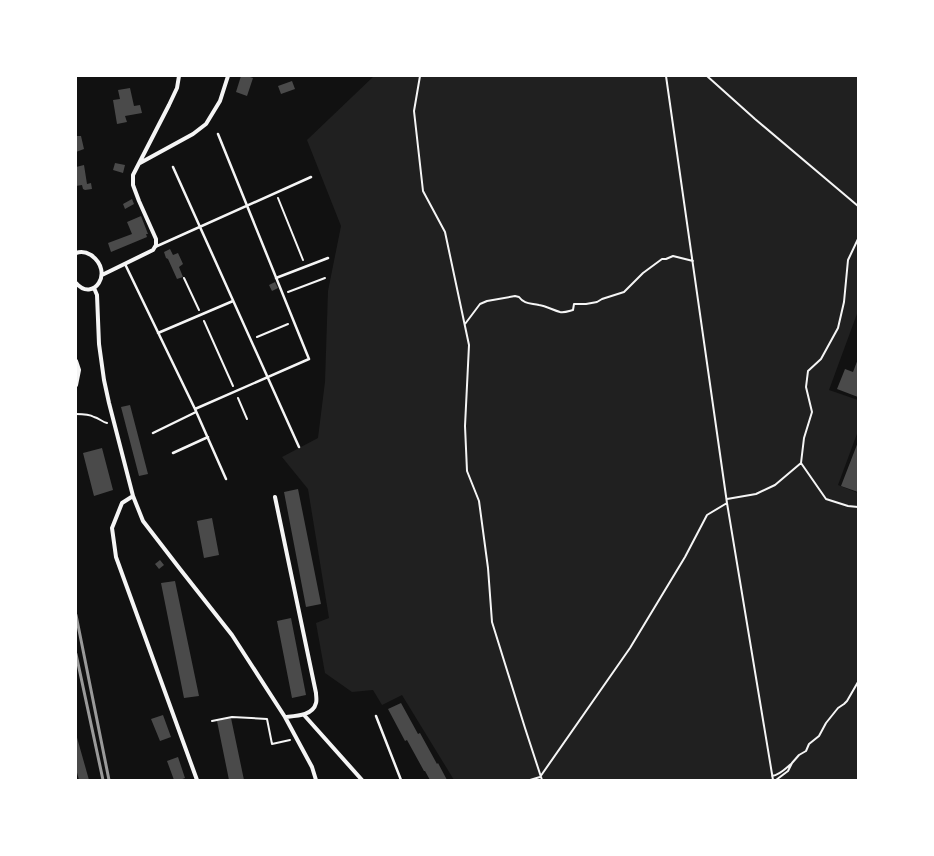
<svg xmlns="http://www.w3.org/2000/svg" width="934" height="856" viewBox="0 0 934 856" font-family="'Open Sans',sans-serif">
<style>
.green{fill:#202020}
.building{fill:#4a4a4a}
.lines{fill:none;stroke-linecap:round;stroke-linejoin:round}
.path{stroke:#f5f5f5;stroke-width:2}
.service{stroke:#f5f5f5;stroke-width:2.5}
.minor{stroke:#f5f5f5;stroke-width:4}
.rail{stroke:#9a9a9a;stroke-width:3}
</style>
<rect width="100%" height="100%" fill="#111"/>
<!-- green -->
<path class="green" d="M374,76h484v235l-29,79 29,10v31l-20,54 20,8v287h-404l-52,-85 -20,10 -9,-15 -21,2 -27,-19 -9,-50 13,-5 -21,-129 -26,-32 36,-19 7,-56 3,-91 13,-65 -34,-86z"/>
<!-- building -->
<path class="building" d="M241,76h6l6,2 -6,18 -11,-4z
M292,81l3,8 -14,5 -3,-8z
M130,88l4,18 6,-1 2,8 -17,3 2,6 -10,2 -4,-24 7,-1 -2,-9z
M76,136h5l3,13 -8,3z
M115,163l10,2 -2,8 -10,-3z
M84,165l3,19 4,-1 1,6 -7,1 -2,-1 -1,-4 -6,1v-19z
M132,199l2,5 -9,5 -2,-5z
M141,216l7,18h-2l1,3 -36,15 -3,-9 24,-9 -5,-12z
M170,249l3,6 5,-2 5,11 -4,3 4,10 -6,2 -9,-20 -2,-1 -2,-6z
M275,282l3,6 -6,3 -3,-6z
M858,359v38l-21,-8 8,-20 8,3z
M130,405l18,69 -9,2 -18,-69z
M858,442v50l-17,-6z
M102,448l11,42 -19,6 -11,-43z
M298,489l23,115 -15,3 -22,-115z
M212,518l7,37 -15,3 -7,-37z
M160,560l4,5 -5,4 -4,-5z
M175,581l24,115 -15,2 -23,-115z
M291,618l15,77 -14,3 -15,-77z
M401,703l17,31 2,-1 17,31 1,-1 9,17h-17l-5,-9h-1l-17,-31 -2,1 -17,-32z
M163,715l8,22 -11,4 -9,-22z
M231,718l13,62h-15l-12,-59z
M76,734l13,46h-10l-3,-11z
M178,757l7,21 -5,2h-6l-7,-19z"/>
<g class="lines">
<!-- path -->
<path class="path" d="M420,76l-6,35 9,80 22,41 24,113 -4,81 2,45 12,30 9,67 4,54 33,106 17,52
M666,76l61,427 46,277
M707,76l48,43 103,87
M278,198l25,62
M184,278l15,32
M288,292l37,-14
M204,321l29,65
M465,324l15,-20 7,-3 28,-5 4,1c5,7 11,6 20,8 7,1 14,5 21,7 4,1 9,-1 13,-2l1,-6h12l11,-2 5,-3 22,-7 19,-19 19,-14h4l7,-3 20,5
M257,337l31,-13
M238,398l9,21
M76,414c6,0 13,0 18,3 5,1 8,5 13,6
M801,463l25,36 22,7 10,1
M727,499l29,-5 19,-9 26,-22 3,-25 8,-26 -6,-25 2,-16 13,-12 17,-31 6,-26 4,-42 10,-21
M212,721l20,-4 35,2 5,25 18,-4
M772,776c8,-1 13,-7 19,-12
M530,780l10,-3 90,-129 55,-91 22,-42 20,-12
M776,780l12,-9 4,-8 7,-8 7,-4 3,-7 10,-8 7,-13 12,-15 6,-4 3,-3 11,-19"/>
<!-- service -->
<path class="service" d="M173,167l126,280
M155,247l156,-70
M125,264l70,145 114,-50 -91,-225
M276,278l52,-20
M158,333l75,-32
M195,409l31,70
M153,433l43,-21
M173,453l35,-16
M376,716l25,64"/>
<!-- minor -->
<path class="minor" d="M140,163l53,-29 13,-10 14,-23 8,-25
M76,253c6,-2 10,-1 15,2 24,17 2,48 -15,28
M102,275l51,-25 3,-5v-6l-17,-38 -6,-16v-10l36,-70 8,-17 2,-12
M94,288l3,7 2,49 5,36 5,23 24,93 10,25 37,48 52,66 53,82 27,50 4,13
M76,361l3,9 -3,15
M133,496l-11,7 -10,25 4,29 81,223
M275,497l41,196c0,3 1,7 0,10 -3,13 -21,13 -31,14
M304,715l58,65"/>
<!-- rail -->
<path class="rail" d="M76,615l33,165
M76,654l27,126"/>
</g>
<!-- border -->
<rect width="934" height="856" fill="none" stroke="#ffffff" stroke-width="154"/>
</svg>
